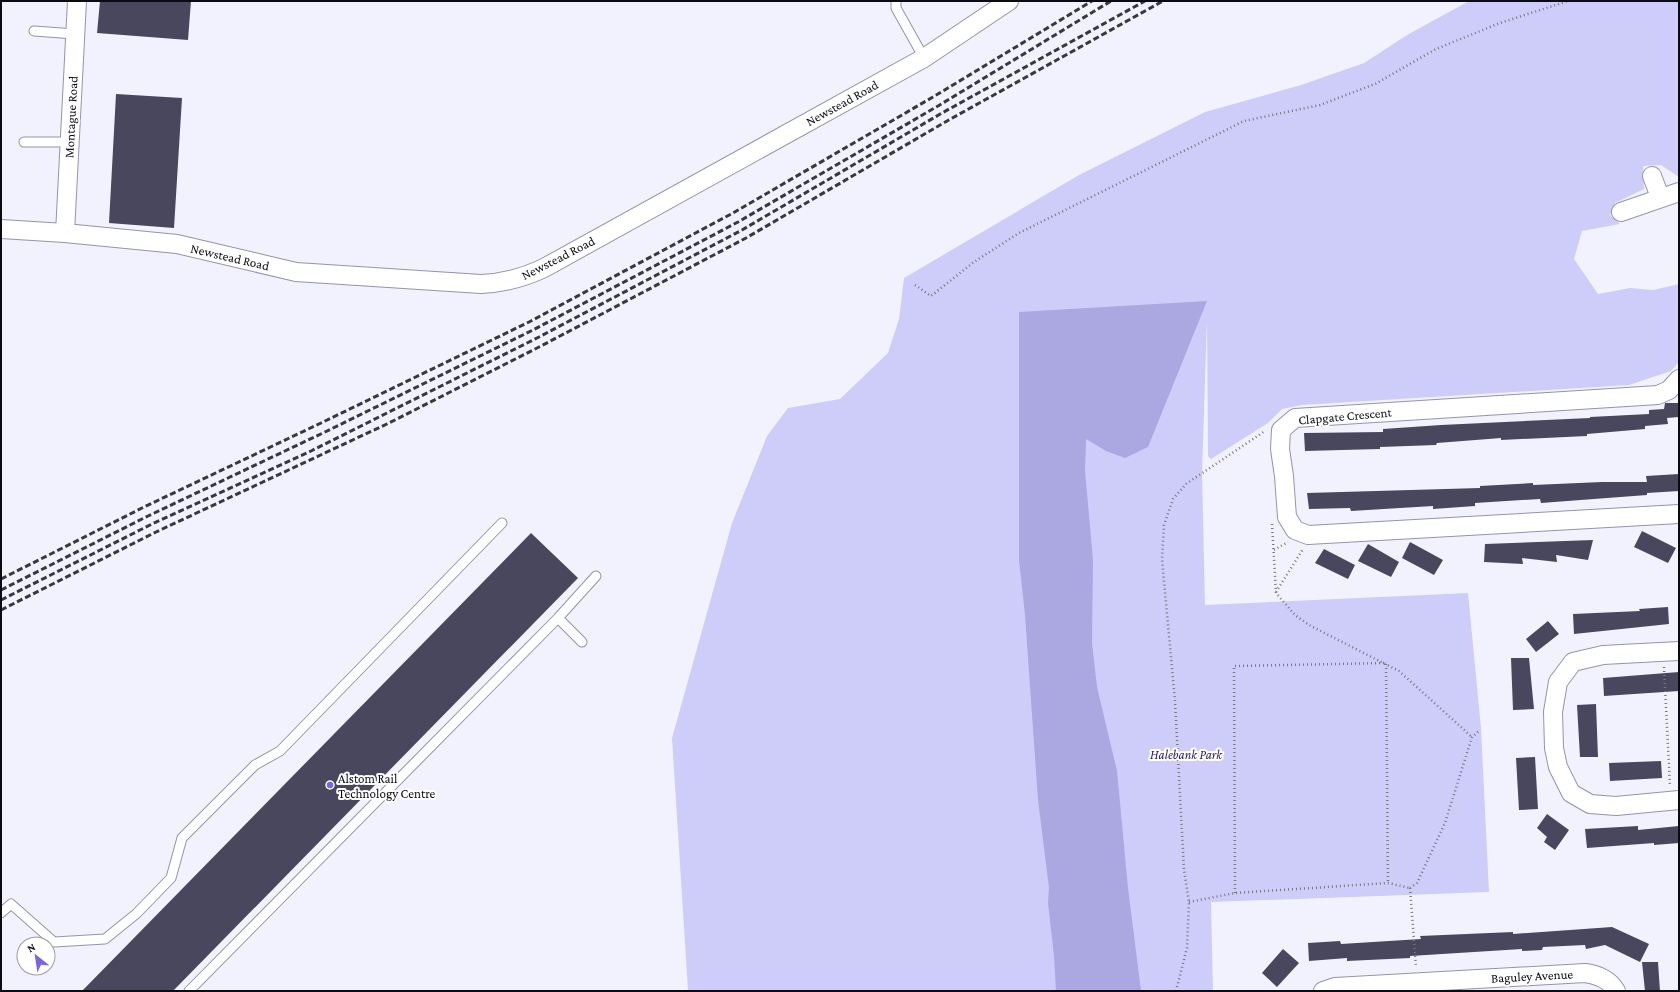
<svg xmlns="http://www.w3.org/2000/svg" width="1680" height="992" viewBox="0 0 1680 992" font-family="'Crimson Pro',serif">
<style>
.green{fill:#cecdfa}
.forest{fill:#aaa7e1}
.building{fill:#48475e}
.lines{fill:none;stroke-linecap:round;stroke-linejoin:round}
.lane-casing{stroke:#9393ad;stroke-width:11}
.street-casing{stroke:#9393ad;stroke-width:20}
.path{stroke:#777681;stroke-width:2.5;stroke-dasharray:1 3;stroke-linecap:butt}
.lane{stroke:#fff;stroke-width:9}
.street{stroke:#fff;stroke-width:18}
.rail{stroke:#393842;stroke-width:3;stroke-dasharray:6 3;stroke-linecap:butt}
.poi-dot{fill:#7866e1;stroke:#fff;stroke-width:1.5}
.labels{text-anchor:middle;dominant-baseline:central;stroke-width:4;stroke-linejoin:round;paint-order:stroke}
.street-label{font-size:13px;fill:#0b0a13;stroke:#fff}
.park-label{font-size:13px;font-style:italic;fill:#291c5f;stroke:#fff}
.poi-label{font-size:13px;fill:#0b0a13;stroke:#fff;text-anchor:start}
</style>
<rect width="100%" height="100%" fill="#f2f2fe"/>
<!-- green -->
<path class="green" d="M1469,1h210v176l-18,-12 -18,1 1,23 -29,14 -5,12 10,9 -38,7 -8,28 24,35 32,-6 23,2 26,-6v78l-8,9 -42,14 -327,20 -20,4 -14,14 -57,36 -3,-3 -1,-136 -5,153 3,132 263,-12 13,135 8,164 -278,10 2,89h-525l-16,-253 60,-215 35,-87 21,-28 52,-9 48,-46 11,-34 5,-41 175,-103 126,-63 96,-27 63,-22 43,-28z"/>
<!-- forest -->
<path class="forest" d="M1207,301l-59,146 -23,11 -19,-7 -20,-12 -1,32 8,89 -1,83 5,44 20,84 11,117 13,103h-85l-2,-35 -6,-53 1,-15 -11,-88 -13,-185 -6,-55v-248z"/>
<!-- building -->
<path class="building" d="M100,1h91l-3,39 -91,-7z
M116,94l66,4 -8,130 -65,-5z
M1665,403h14v14l-12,1 1,6 -23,2v3l-58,5v2l-86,4v-2l-64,5 -1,2 -56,2v2l-75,2 -1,-18 79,-1v-3l58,-4 149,-7v-1l59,-3v-4l15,-1z
M1679,474v17l-32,2v2l-106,8 -1,-4 -65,4v3l-42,3v-3l-82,5 -1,-3 -41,1 -2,-16 173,-5v-2l53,-3v2l69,-3h45l-1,-6z
M1642,531l34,17 -8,15 -34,-16z
M531,533l47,45 -405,413h-91z
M1593,540l-5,20 -32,-5 1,7 -35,-4 1,6 -39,-2 1,-18z
M1410,542l33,18 -9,15 -32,-17z
M1368,544l31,18 -8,15 -33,-16z
M1324,549l31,16 -7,14 -33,-16z
M1668,607l1,17 -95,10 -1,-20 67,-3 -1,-2z
M1548,621l11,13 -23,18 -10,-13z
M1511,658h18l5,51 -21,1z
M1679,672v19l-75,5 -1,-18z
M1596,704l2,53h-18l-3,-52z
M1535,757l3,52 -19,1 -3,-52z
M1661,761l1,17 -52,3 -1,-18z
M1547,814l22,16 -14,20 -11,-8 3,-5 -10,-9z
M1638,826v4l41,-4v17l-25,2v-2l-67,5 -2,-19z
M1612,927l37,17 -9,18 -35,-17 -19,4 -1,-4 -42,2 -1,3 -20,1v-2l-112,7v2l-63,3v-3l-38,3 -1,-18 32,-2 1,3 80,-5 -1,-3 93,-4v2z
M1283,949l16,14 -22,24 -15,-14z
M1642,962h16l2,29h-15z"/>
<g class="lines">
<!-- lane casing -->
<g class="lane-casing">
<path id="lane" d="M896,1v7l28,50
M34,31l41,3
M24,142h45
M558,618l24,24
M1,913l10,-9 43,38 51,-3 31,-25 35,-36 11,-40 73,-73 25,-14 222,-228
M189,991l369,-373 38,-42"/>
</g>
<!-- street casing -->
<g class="street-casing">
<path id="street" d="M1652,176l8,21
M1621,212l58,-20
M1,229l64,4 112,11 119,28 185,12c22,-1 42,-6 63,-16l380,-210 85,-57
M65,233l12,-232
M1679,379l-10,11 -11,5 -363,23 -14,12 -1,19 4,27 3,41 8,13 13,5 371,-21
M1679,651l-76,4 -30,7 -15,20 -5,30 1,36 4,19 13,26 19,11 26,2 63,-6
M1323,991l12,-4 250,-14c13,2 24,6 31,18"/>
</g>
<!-- path -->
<path class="path" d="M915,285l16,11 43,-34 45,-29 225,-112 76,-16 55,-21 61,-35 64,-26 68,-22
M1272,524l4,69 19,22 14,10 90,46 73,66
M1274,550l14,-8
M1276,592l27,-43
M1664,667l6,119
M1410,888l7,-5 28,-60 27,-86 8,-7
M1410,888l6,79
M1235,893l-1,-227 152,-3 2,220
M1189,902l46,-9 153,-10 22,5
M1176,991l11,-43 2,-46 -5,-32 -9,-169 -13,-142 2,-34 9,-26 13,-15 79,-53"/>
<!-- lane -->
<use href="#lane" class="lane"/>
<!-- street -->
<use href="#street" class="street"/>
<!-- rail -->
<path class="rail" d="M1,579l143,-72 177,-84 208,-101 204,-109 200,-116 159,-96
M1,590l147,-74 177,-84 208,-102 205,-108 200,-116 173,-105
M1,600l151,-76 159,-73 226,-113 205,-108 200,-117 203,-112
M1,610l155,-78 233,-109 152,-77 205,-108 201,-117 216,-120"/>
</g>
<!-- markers -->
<circle class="poi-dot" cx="330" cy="785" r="4"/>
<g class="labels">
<!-- street labels -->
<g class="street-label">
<text transform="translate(842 103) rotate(-29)">Newstead Road</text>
<text transform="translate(71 117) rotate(-87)">Montague Road</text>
<text transform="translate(230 257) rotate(13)">Newstead Road</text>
<text transform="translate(558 258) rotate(-27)">Newstead Road</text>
<text transform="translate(1345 416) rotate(-5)">Clapgate Crescent</text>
<text transform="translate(1532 976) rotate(-3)">Baguley Avenue</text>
</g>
<!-- park labels -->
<g class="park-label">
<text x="1186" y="754">Halebank Park</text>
</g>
<!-- poi labels -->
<g class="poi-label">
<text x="338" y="778">Alstom Rail<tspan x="338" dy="15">Technology Centre</tspan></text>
</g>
</g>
<!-- border -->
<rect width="1680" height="992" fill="none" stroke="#0b0a13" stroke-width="4"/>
<!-- north arrow -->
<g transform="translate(36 956) rotate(330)"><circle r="19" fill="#ffffff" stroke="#9d9da1"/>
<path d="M0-3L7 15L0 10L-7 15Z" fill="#7866e1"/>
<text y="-6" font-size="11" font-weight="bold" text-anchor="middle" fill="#0b0a13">N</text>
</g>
</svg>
